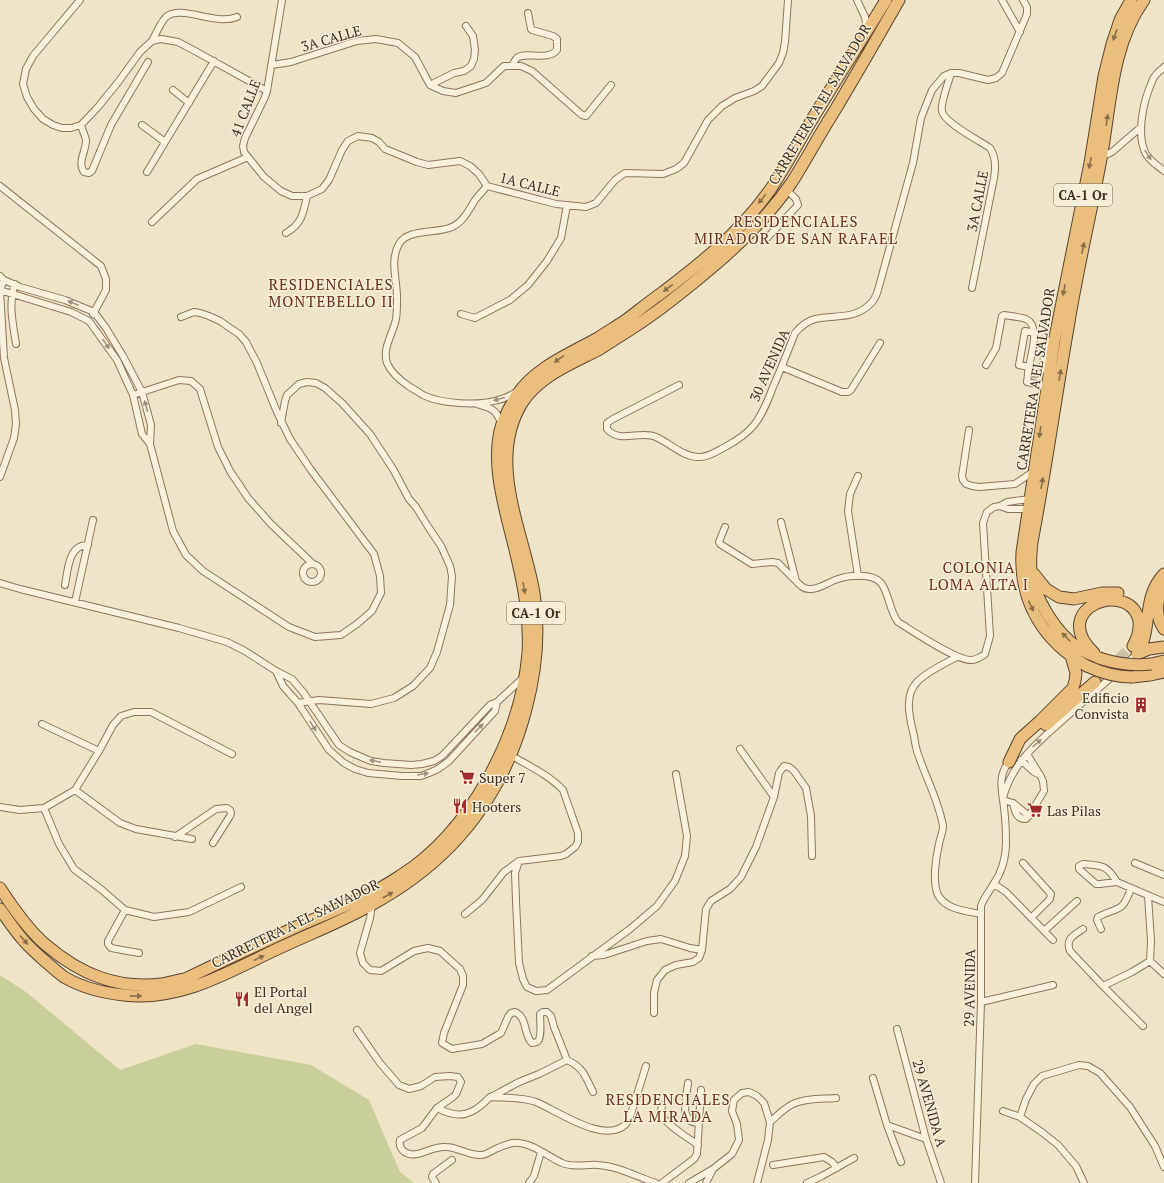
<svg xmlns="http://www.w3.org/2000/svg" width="1164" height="1183" viewBox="0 0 1164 1183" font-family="'PT Serif',serif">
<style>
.green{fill:#c9cf9b}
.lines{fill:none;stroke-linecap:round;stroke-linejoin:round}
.trunk-tunnel{stroke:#ccc0a6;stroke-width:11;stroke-dasharray:11 5.5;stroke-linecap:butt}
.minor-casing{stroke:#8d765c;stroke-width:8}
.trunk-casing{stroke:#5b4430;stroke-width:13}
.minor{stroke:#faf1dc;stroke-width:6}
.trunk{stroke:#eabe7c;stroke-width:11}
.trunk-bridge-casing{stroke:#5b4430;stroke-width:13;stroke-linecap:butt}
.trunk-bridge{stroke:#eabe7c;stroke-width:11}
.oneway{fill:#8b6f49}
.oneway2{fill:#9c907e}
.labels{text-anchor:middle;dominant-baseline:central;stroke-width:3;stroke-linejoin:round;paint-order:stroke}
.shield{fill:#f7eed8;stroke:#756857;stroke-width:1}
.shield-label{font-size:13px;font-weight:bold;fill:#3d2e20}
.street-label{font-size:14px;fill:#3d2e20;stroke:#f7eed8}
.poi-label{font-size:14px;fill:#3d2e20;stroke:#f7eed8;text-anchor:start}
.neighbourhood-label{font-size:15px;letter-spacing:1px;fill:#6b2e1e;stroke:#f7eed8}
</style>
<rect width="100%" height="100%" fill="#f0e4c8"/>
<!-- green -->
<path class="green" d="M0,975l26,17 94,78 76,-26 115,21 58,35 31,72 14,11h-414z"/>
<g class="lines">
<!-- trunk-tunnel -->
<path class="trunk-tunnel" d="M1095,682l38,-36"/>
<!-- minor casing -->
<g class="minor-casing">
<path id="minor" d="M80,0l-47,56 -7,13 -3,15 4,13 7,12 9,10 10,6 9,3h9l10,-3 17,-18 21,-26 21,-29 12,-11 9,-2 17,3 17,9 72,40
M282,0l-15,91 -2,6 -20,41 -2,8 1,6 20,25 17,14 11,5h15l15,-7 7,-9 13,-30 6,-9 10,-5 14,2 7,4 6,7 32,13 11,3 32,-4 10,5 9,8 8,12
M857,0l8,17 2,14
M1002,0l18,32
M152,41c4,-7 8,-18 14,-24 15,-13 49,9 71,0
M272,65l19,-3 66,-21 19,-2 22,4 17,14 15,28 13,6 13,2 30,-10 18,-17h17l11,5 50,44 4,1 25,-31
M513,65c1,-2 1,-4 3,-6 7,-9 31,3 41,-9v-11l-4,-3 -21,-6 -1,-1 -3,-16
M1164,67c-3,3 -7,6 -9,9 -2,2 -3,6 -4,8 -8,19 -15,51 -5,70 4,7 12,12 18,17
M951,73c-2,8 -11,31 -9,38 1,11 38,30 48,37 6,9 6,19 4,30l-22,110
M430,85l24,-12 10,-2 7,-5 3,-7 1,-9 -2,-14 -7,-10
M173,90l16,13
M81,125c1,5 4,10 5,15 0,12 -9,22 -2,32l5,1 3,-2 19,-46 37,-63
M142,125l23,17
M1101,157l11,-5 29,-25
M147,172l67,-111
M0,186l101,80 5,13v11l-13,24
M487,186l69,18 30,3 10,-4 19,-23 10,-7 38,1 13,-5 8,-6 24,-43 14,-14 13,-8 19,-7 8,-5 17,-23 4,-10 2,-11 3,-42
M487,186c-4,5 -8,9 -12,14 -6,10 -12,22 -23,27 -15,7 -44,1 -53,17 -10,18 -1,37 -2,57 0,6 0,12 -1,18 -3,15 -14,29 -9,44 4,10 14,18 23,24 4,2 8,5 13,8 18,9 55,11 75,5 6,-1 13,-5 19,-8
M152,222l45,-43 51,-22
M286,233c16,-9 17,-19 21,-37
M767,238l31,-33 -2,-6 -10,-10
M0,276l4,4 16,7 45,13 29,12 12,16 17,28 19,36 9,33 -1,19 23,87 13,24 17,16 86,56 26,10 26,-2 16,-11 15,-13 9,-18 -1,-17 -6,-22 -63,-84 -21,-31 -13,-27 -20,-49 -11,-21 -7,-8 -9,-6 -10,-7 -11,-5 -9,-3 -6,-1 -13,5
M15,284c-7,20 -2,40 1,60
M0,290l71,22 18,9 28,39 16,35 9,39 8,10
M461,314l14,4 35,-18 18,-15 19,-24 14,-23 6,-33
M1035,333l-10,-2 -6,34 10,2 -2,15 14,3 6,4
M986,365l10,-17 6,-32 2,-1c7,1 16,2 22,4 15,7 5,35 3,48
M782,367l60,25h6l3,-2 29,-47
M1028,372c6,2 10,3 14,-2l4,-26 3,-3 5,1
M679,385l-66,34 -6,4v6c13,15 33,1 49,8 14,6 28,21 44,20 9,0 17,-6 25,-10 11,-6 21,-12 29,-22 9,-11 14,-25 19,-38 8,-18 15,-36 22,-54 6,-7 12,-12 20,-14 21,-5 41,2 58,-18 2,-3 4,-7 5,-11l35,-127 8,-45 11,-28 12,-14 7,-3h8l29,7 8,-2 6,-5 25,-59v-7l-4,-7
M133,395l46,-15 12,1 9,8 18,58 12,24 18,27 23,26 42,40
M477,404c14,4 19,5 24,19
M281,423l4,-22 2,-6 12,-11 8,-2 9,1 9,5 17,15 28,31 23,35 16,30 7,8 11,18 14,21 9,20 2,10 -2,29 -13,47 -7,16 -17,18 -19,12 -23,6 -52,-4 -21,3
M969,430l-7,46 1,4 3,4 6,2 7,1 36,-3 19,-13
M858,476l-8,18 -2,17 10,65
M0,477l14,-39 2,-14 -1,-14 -11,-52 -4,-68 4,-10
M1000,506l8,3h20
M781,522l15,59c4,4 7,8 13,8 10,1 19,-7 29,-10 11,-4 35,-6 43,4 8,10 8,27 17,39 15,9 57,38 73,38 5,0 10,-3 14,-6l5,-18 -7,-113 4,-11 7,-5 6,-1 7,-4 23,-3
M725,527l-6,15 1,2 32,20 20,-2 6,1 18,18
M303 573a9 9 0 1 1 18 0a9 9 0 1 1-18 0Z
M0,583l20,6 159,39 48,14 18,9 31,20 16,8 11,13 36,53 11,7 9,4 12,5 13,2 27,2 11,-1 12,-3 8,-5 48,-51 7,-3 26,-24
M65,585c3,-15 3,-40 23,-40
M75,602l18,-82
M957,657c-12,6 -30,15 -39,24 -15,14 -8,38 -4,55 1,7 2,14 5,21 8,23 20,45 24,69 0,6 -3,12 -4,18 -3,13 -7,38 -1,51 8,15 29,16 43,19
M276,671l7,15 15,17 31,47 15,13 11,6 13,4 34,3h19l8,-3 9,-4 11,-8 46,-50 2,-9
M42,724l57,27
M740,749l34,48
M1021,760l13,12 6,3
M75,790l45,33 16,6 56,10
M1003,798c10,-40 43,-62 72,-89 21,-18 41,-36 62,-55
M1003,800l10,3 16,13
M1013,803c2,8 3,16 13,16l4,-5 14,-23 -1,-10 -3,-6 -13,-21
M0,807l20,3 24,-2 31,-18 24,-39 14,-26 8,-9 13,-4h17l81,42
M44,808l15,36 15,25 28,21 23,20 29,7 35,-5 52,-25
M175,837l41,-28 11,-1 3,2 1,3 -1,3 -17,27
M519,861l-4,12 1,28 3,62 4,16 4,8 9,4 11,-1 83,-61 27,-23 18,-25 10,-25 2,-20 -11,-62
M1023,863l28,31 -1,5 -19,19
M1135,863l29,12
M1117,882c-11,-18 -15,-16 -34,-18l-4,2v3l17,15h4l17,-2 47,20
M994,884l12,8 47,48
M1148,896l3,45 -1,20 14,13
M372,905l-2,13 -10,35 3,10 7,7 11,1 33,-20 14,-3 12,3 20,18 3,7v9l-19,48 -2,10 10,6 30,-5 19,-11 7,-16 3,-4 4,-1c13,6 8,22 17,31 3,-1 5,0 6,-2 4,-4 2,-21 2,-27l3,-2h4l4,4 3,11 13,33c17,8 18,16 26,32
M125,910l-17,31v3l3,4 28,5
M465,914l17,-14 22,-28 15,-11 42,-5 5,-2 9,-7 3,-5v-9l-15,-43c-14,-15 -34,-24 -51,-34
M1083,929c-9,6 -18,10 -13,22l33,35 40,40
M1101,929l-4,-9 1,-3c21,-11 24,-3 33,-29
M1044,931l33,-30
M592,956l12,-1 43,-14 14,-2 29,9 12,2
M1103,986l29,-14 18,-11
M981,1002l72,-17
M654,1013v-20l3,-13 8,-10 11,-5 17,-3 6,-4 3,-8 4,-41 5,-8 19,-12 11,-12 15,-30 18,-50 5,-24 5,-7 5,1 5,4 12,17 5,28 1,40
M897,1029l29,110 15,44
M357,1030l23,33 19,22 10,4 12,-3 14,-9 15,-1 8,1 3,5 -5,12 -3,3 -16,11 -15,20 -22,12c-2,10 7,16 17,14 10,-2 18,-8 29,-7 12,0 23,9 35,8 6,0 11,-5 17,-7 4,-2 10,-4 14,-5 18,-2 35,13 50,20 11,5 25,1 36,2 20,1 39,12 58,18
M873,1078l14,47 14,37
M688,1083c-1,13 -10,39 10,40
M491,1097l28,-15 20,-8 28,-14
M662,1105c0,3 -1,5 -1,7 1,11 28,26 37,33
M437,1108c23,12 36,7 53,-11 15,1 32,0 46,5 22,9 67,42 89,23 2,-2 4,-5 5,-8l16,-51
M1003,1111l17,6 23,16 15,12 18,21 8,17
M1020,1117l6,-18 8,-15 8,-8 37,-11 9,1 12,7 30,34 25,39 9,21
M770,1122c7,-6 15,-15 25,-19 12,-5 28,-4 41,-5
M887,1125l39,14
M773,1165l51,-8 8,5 5,6
M436,1183l-4,-6 1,-3 19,-14
M529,1183l5,-7 7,-24
M662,1183l32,-24 3,-5 4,-64
M689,1183l24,-14
M706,1183l7,-14 19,-15 7,-14 -2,-16 -5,-13 2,-11 8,-7 7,-1 8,4 7,7 6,19 -2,18 -11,43
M807,1183l15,-7 32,-18
M975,1183l6,-181v-96c2,-7 8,-14 12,-21 9,-13 13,-26 13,-43 0,-14 -1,-29 -3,-42 -2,-14 -4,-26 6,-38"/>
</g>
<!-- trunk casing -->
<g class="trunk-casing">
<path id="trunk" d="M1034,574l12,15 13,8 15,2 28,-6h16
M1164,587c-8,13 -9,29 0,42
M1094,653c-46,-44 31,-73 44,-36 3,10 0,20 -5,29
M1137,654c16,-23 4,-56 27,-80
M1137,654l12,-5 15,-2
M1099,658c-6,-3 -13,-5 -19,-9 -24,-15 -46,-51 -49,-79 -1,-9 0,-18 1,-28 14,-73 24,-147 37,-220 9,-55 22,-109 32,-163 10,-54 10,-113 43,-159
M1151,664l13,-3
M1087,666c-43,-24 -68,-64 -65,-114l32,-210 36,-179 14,-87 8,-32 8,-24 11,-20
M1132,677l18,-2 14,-3
M1046,725l49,-43
M1009,762l11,-23 21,-19 32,-32 2,-7 1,-8 -5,-17
M0,888c13,20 28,42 46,57 34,29 70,44 115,39 8,-1 16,-4 24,-5 40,-19 80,-38 120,-56 33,-14 65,-27 95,-47 71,-45 121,-141 128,-223 2,-34 -4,-66 -12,-99 -9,-39 -27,-90 -14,-130 4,-10 9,-20 15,-29 17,-27 54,-42 81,-57 9,-6 19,-12 28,-18 12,-9 24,-19 37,-28 17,-13 35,-27 51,-41 22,-19 42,-41 58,-64 16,-24 29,-50 44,-74 23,-38 47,-75 70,-113
M0,909c8,11 15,22 24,32 6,7 14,14 22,21 6,5 12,11 18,15 17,10 40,16 60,18 53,7 101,-21 147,-43 33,-16 68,-29 100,-47 80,-43 132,-107 155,-196 10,-37 14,-78 8,-116 -10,-60 -48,-131 -12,-190 17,-27 49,-39 76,-53 11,-7 22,-14 33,-21 33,-21 63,-46 93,-72 25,-22 49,-47 68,-75 14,-22 26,-45 40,-67 23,-38 45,-77 67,-115"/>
</g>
<!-- minor -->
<use href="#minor" class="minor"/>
<!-- trunk -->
<use href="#trunk" class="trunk"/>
<!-- trunk-bridge casing -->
<g class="trunk-bridge-casing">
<path id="trunk-bridge" d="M1099,658c18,6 34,8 52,6
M1087,666c15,7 29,11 45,11"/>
</g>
<!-- trunk-bridge -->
<use href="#trunk-bridge" class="trunk-bridge"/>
</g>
<!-- one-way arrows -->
<defs><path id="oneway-solid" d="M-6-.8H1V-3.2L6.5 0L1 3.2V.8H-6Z"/></defs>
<g class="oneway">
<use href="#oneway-solid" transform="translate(1115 35) rotate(110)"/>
<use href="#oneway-solid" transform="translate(1107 120) rotate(-82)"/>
<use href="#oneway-solid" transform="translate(1090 163) rotate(101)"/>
<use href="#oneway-solid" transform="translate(762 199) rotate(128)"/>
<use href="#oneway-solid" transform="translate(1083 248) rotate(-79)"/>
<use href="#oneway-solid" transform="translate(668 288) rotate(143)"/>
<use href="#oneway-solid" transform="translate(1064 290) rotate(101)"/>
<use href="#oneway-solid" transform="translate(559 359) rotate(146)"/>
<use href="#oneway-solid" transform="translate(1060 375) rotate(-80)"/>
<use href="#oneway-solid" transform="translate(1040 432) rotate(98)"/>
<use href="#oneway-solid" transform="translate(1042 483) rotate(-80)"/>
<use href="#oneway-solid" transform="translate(524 588) rotate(80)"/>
<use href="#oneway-solid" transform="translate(1031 606) rotate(65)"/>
<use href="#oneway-solid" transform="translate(1066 637) rotate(-134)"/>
<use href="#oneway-solid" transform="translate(388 895) rotate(-30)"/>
<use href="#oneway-solid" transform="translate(24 940) rotate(49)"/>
<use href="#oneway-solid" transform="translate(259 958) rotate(-26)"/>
<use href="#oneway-solid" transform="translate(136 996) rotate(-1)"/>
</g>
<g class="oneway2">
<use href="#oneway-solid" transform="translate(1148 155) rotate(57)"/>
<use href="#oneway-solid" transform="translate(73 303) rotate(-157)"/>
<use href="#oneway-solid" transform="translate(106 344) rotate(56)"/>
<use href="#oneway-solid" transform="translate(499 399) rotate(165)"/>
<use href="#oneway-solid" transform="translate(146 406) rotate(-105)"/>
<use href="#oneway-solid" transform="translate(313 726) rotate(57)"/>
<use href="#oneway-solid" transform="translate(479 728) rotate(-46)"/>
<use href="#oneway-solid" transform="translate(1037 743) rotate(-42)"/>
<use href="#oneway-solid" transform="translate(375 761) rotate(-168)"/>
<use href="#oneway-solid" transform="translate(423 774) rotate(-10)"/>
</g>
<!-- icons -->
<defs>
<g id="building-bare" transform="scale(1.2)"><path d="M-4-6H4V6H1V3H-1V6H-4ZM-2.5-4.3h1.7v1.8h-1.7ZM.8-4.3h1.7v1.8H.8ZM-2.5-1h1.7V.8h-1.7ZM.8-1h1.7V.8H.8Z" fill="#9e2a2b" stroke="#f7eed8" stroke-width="2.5" paint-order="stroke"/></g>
<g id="supermarket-bare" transform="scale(1.2)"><path d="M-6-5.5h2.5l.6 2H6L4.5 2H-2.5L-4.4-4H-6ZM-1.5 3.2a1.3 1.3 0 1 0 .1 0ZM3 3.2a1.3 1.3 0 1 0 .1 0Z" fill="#9e2a2b" stroke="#f7eed8" stroke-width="2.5" paint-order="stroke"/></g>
<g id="restaurant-bare" transform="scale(1.2)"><path d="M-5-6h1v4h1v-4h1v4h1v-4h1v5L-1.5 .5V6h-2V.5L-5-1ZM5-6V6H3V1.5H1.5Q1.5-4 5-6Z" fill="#9e2a2b" stroke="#f7eed8" stroke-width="2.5" paint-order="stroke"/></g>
</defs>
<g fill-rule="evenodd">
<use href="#building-bare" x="1141" y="705"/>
<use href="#supermarket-bare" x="467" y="777"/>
<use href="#restaurant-bare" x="460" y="806"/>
<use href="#supermarket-bare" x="1035" y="810"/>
<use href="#restaurant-bare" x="242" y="999"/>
</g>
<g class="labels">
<!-- shield labels -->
<g class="shield">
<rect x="1054" y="184" width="58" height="22" rx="3"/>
<rect x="507" y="602" width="58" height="22" rx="3"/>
</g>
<g class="shield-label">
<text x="1083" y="195">CA-1 Or</text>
<text x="536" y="613">CA-1 Or</text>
</g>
<!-- street labels -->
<g class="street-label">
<text transform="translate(331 38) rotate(-16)">3A CALLE</text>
<text transform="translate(819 104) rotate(-59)">CARRETERA A EL SALVADOR</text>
<text transform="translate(245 108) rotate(-69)">41 CALLE</text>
<text transform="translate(530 184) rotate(14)">1A CALLE</text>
<text transform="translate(977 201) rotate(-79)">3A CALLE</text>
<text transform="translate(769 365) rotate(-66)">30 AVENIDA</text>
<text transform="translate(1035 379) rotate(-81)">CARRETERA A EL SALVADOR</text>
<text transform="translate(295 923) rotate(-26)">CARRETERA A EL SALVADOR</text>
<text transform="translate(969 988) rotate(-89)">29 AVENIDA</text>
<text transform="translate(930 1103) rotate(74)">29 AVENIDA A</text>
</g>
<!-- poi labels -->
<g class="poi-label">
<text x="1129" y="697" text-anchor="end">Edificio<tspan x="1129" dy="16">Convista</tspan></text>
<text x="479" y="777">Super 7</text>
<text x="472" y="806">Hooters</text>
<text x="1047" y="810">Las Pilas</text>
<text x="254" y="991">El Portal<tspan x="254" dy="16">del Angel</tspan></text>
</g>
<!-- neighbourhood labels -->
<g class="neighbourhood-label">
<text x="796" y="221">RESIDENCIALES<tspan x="796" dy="17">MIRADOR DE SAN RAFAEL</tspan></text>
<text x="331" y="284">RESIDENCIALES<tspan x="331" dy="17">MONTEBELLO II</tspan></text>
<text x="979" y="567">COLONIA<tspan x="979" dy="17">LOMA ALTA I</tspan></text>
<text x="668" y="1099">RESIDENCIALES<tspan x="668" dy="17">LA MIRADA</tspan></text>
</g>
</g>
</svg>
